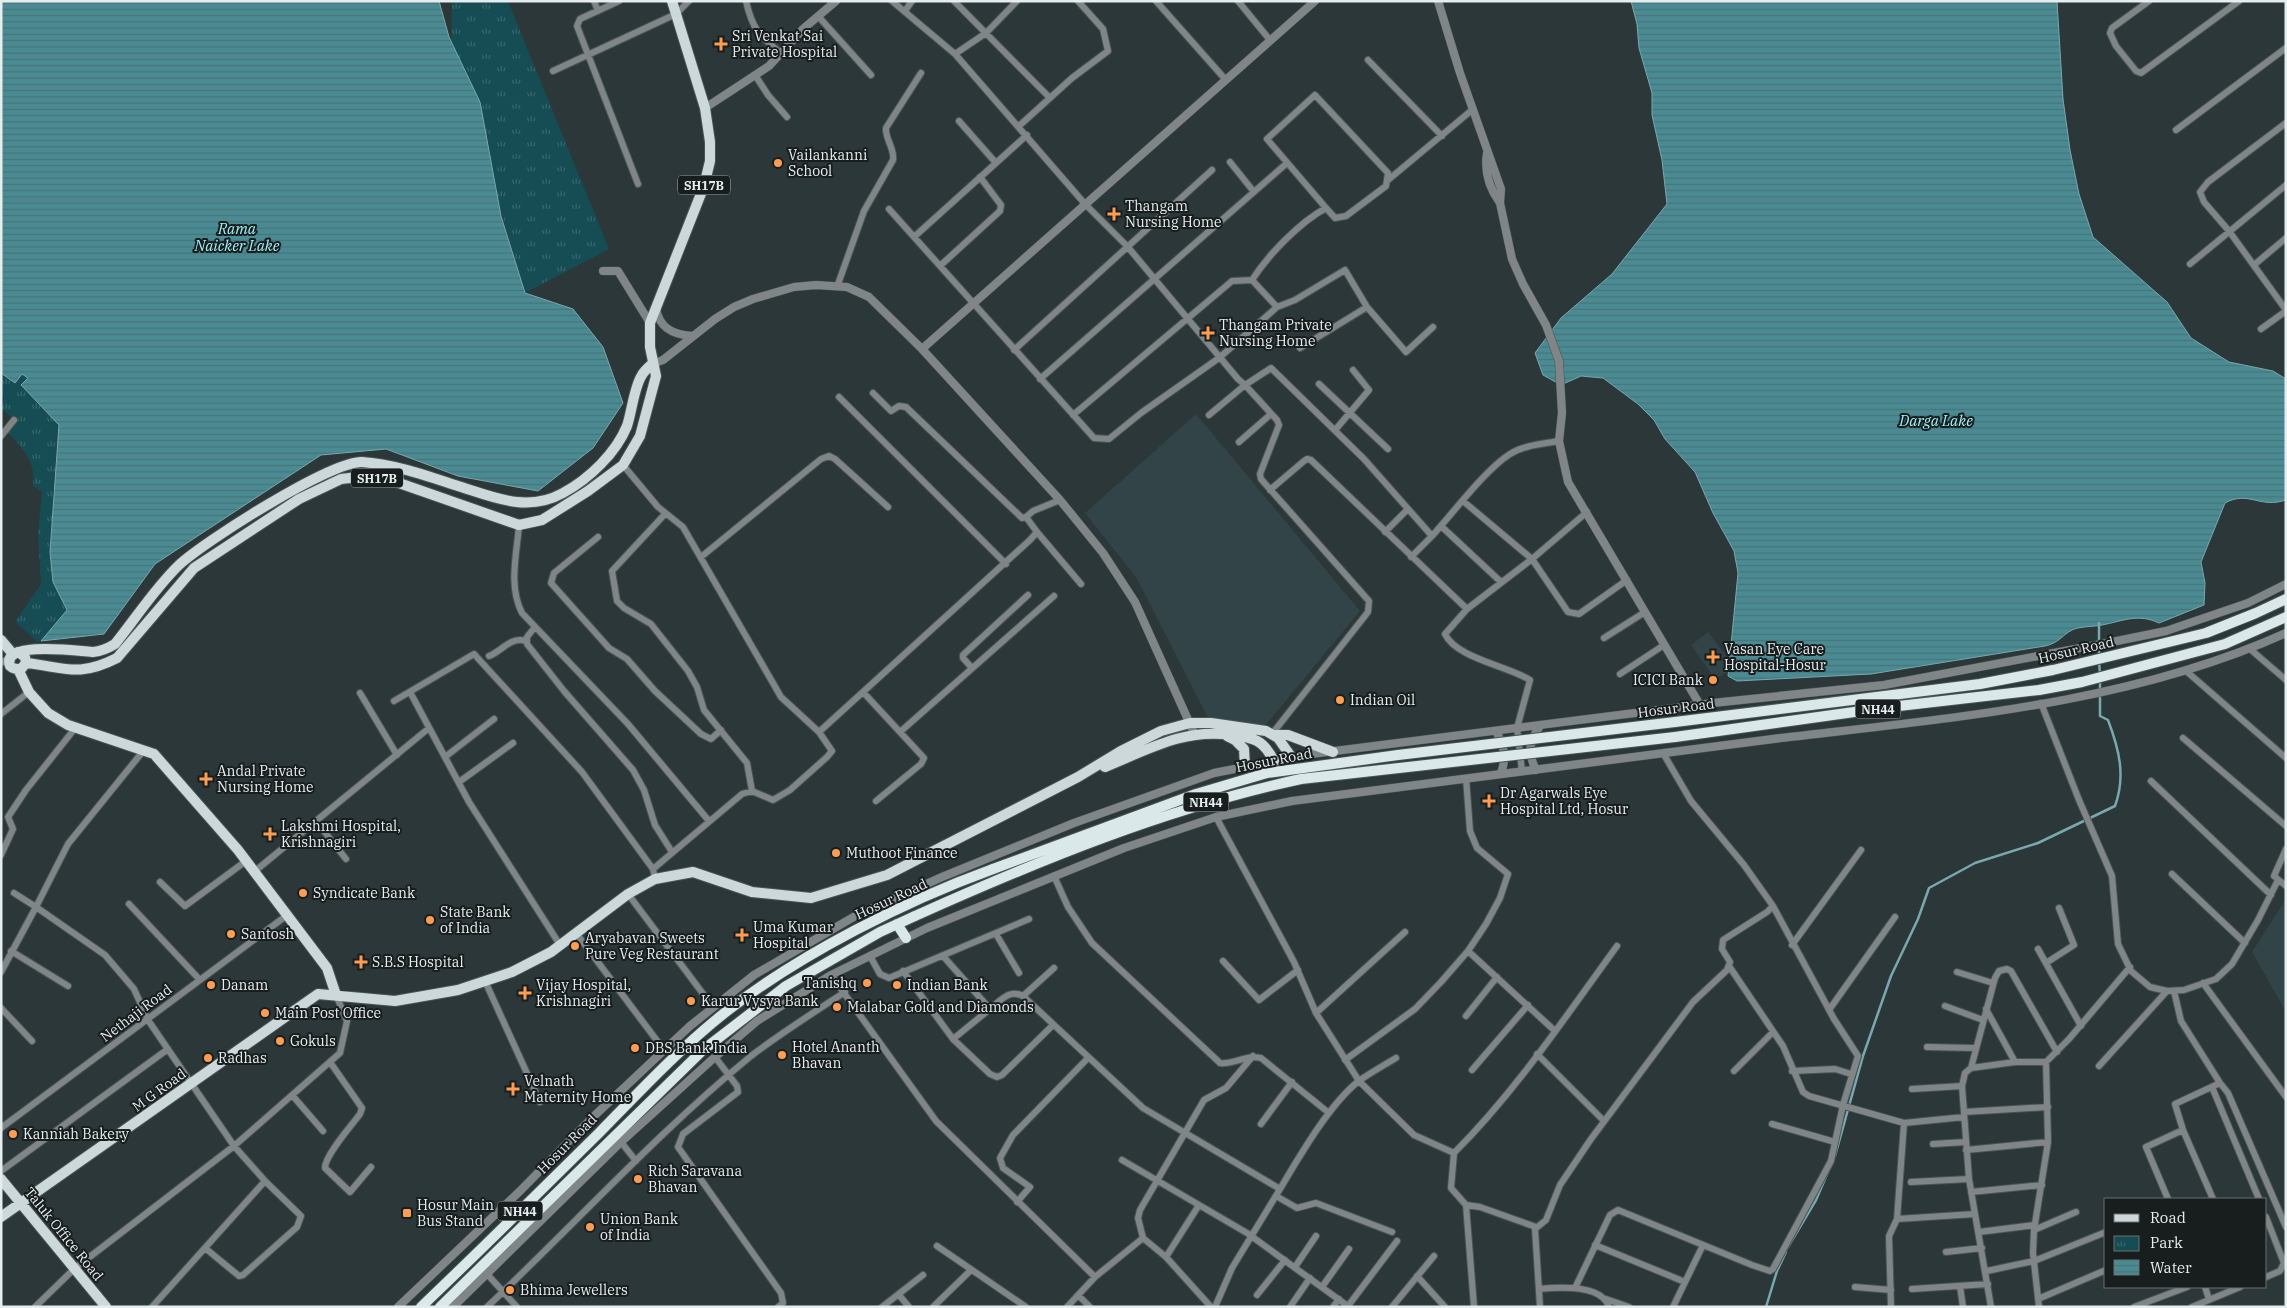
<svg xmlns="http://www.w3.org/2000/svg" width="2287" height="1308" viewBox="0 0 2287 1308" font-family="'IBM Plex Serif',serif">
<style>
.built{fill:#324447}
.park{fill:url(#park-tufts)}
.water{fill:url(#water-rules);stroke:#79a8ae}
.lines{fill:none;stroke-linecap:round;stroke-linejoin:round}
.stream{stroke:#79a8ae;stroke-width:2.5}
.minor-casing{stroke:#495455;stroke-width:8}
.tertiary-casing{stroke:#495455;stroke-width:9}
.primary-casing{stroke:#495455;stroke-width:12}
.trunk-casing{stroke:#495455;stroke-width:12}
.minor{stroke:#808687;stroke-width:6}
.tertiary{stroke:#808687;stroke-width:8}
.primary{stroke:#ccd8d9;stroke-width:10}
.trunk{stroke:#dbe8ea;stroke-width:10}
.trunk-bridge-casing{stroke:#495455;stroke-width:12;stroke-linecap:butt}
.trunk-bridge{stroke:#dbe8ea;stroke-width:10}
.poi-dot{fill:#fc9d53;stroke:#181d1e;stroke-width:2}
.labels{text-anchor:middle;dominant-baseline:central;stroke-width:4;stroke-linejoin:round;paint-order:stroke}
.shield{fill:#181d1e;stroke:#a8afb0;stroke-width:1}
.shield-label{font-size:12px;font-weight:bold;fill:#e6edee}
.poi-label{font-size:14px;fill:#e6edee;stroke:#181d1e;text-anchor:start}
.street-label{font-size:14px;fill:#e6edee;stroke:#181d1e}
.water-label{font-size:15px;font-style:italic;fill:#a3f1fb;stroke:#181d1e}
</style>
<defs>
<pattern id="park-tufts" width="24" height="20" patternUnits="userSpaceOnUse" patternTransform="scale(1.25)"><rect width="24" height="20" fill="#164c53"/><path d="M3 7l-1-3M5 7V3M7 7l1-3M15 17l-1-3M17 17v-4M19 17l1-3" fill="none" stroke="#38666c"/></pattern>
<pattern id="water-rules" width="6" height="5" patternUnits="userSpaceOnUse" patternTransform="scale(1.25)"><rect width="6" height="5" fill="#4a8b93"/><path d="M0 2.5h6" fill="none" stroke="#487378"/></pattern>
</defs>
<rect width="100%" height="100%" fill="#2b3738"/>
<!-- built -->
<path class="built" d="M1196,414l164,197 -96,116 -56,-9 -72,-141 -51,-64z
M1708,632l27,36 -20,11 -24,-34z
M2286,899v113l-34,-60z"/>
<!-- park -->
<path class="park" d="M452,1h56l101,248 -84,44 -74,-251z
M1,373l14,10 7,-9 6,4 -7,8 38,39 -6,70v87l14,28 -26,31 -3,1 -23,-20 26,-38 -3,-49 4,-44 -9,-5c3,-27 -11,-37 -27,-56l8,-10 -13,-12 3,-10 -3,-2z"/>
<!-- water -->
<path class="water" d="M1,1h438l10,36 31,65 21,114 24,77 48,16 30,38 20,56 -30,45 -55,43 -80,-15 -72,-27 -65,6 -166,109 -51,70 -63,7 26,-31 -14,-28 -3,-30 9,-127 -38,-40 7,-7 -6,-4 -7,9 -14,-10z
M1631,1h426l6,98 7,51 9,44 14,43 74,65 24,36 38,24 44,9 13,8v121c-27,9 -37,-10 -61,3l-24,59 4,21 -1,22 -45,18c-21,-10 -36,-2 -57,2 -9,2 -22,1 -30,5 -11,6 -13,13 -27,16l-174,28 -134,7 -9,-5 10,-103 -4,-22 -21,-38 -18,-41 -30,-33 -11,-19 -16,-16 -35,-26 -22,-2 -20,9 -18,-10 -8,-22 26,-35 51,-44 55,-70 -5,-44 -10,-45v-22l-13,-45 -2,-24z"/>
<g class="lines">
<!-- stream -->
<path class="stream" d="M2099,623v32
M2099,661l1,14
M1835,1156l28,-100 28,-80 27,-57 11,-31 46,-25 63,-20 77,-37c11,-30 4,-57 -7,-86l-8,-4v-35
M1788,1247l28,-47 12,-28
M1766,1307l11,-36 9,-19"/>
<!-- minor casing -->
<g class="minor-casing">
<path id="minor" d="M594,1l4,10
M619,1l-39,18 -3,7 61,158
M746,1c6,27 13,35 35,52
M892,1l63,53 130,150 42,42 111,133 7,6 26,-17 93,91 68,77c21,-23 54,-67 78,-82 14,-9 33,-10 49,-13
M954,1l96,97
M1156,1l69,78
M1238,1l32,39
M2149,1l-37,27 -2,5 6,13 20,25 5,2 98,-72
M905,11l7,-10
M818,16l53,59
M955,54l31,-21 31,-32
M1368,60l74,76
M553,71l123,-57 13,-13
M755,75l13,20 19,22
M959,121l37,42
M2286,123l-78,59 -8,10 4,10 25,29 57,79
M1019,126l53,-48 36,-27 -5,-22 -25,-28
M2176,130l110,-82
M1230,162l24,30
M1388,180l84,-70
M1326,208l-59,-69 48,-44 73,78 -2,13 -40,30 -11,2 -9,-10c-26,14 -58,47 -74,72l25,27 18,-7 50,-30 22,37 39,45 27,-25
M889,209l205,229 15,1 32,-26 78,-55 58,-51
M914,237l113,-102
M2190,264l96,-79
M941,265l59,-54 1,-6 -21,-28
M2254,265l32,-27
M837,287l27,-76 29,-51c2,-11 -8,-21 -7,-32l35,-55
M2261,329l25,-18
M1300,348l67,-41
M1014,350l198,-180
M1040,379l247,-216
M1319,384l69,65
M873,393l18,18 8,-5 7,1 116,111 4,-1
M839,397l167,167
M1073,415l159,-134 20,-1
M1209,415l36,-30 32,35 2,5 -19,49 1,5 108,122 -1,11 -96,122
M1336,429l33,-39 -16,-20
M1,436l13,-16
M1239,442l32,-28
M623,465l35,42 25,20 98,170 38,35
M1270,490l34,-29 3,-2 4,1 156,149
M1463,501l69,58 36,53 11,2 48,-34
M665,514l-53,57 5,30 7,7 27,16 37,47 9,16 7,23 43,53 5,28
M519,525c-2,28 -11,61 3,88l106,111 81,97
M1441,526l60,56
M1037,532l44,52
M1385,532l23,-23
M598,537l-44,36 -3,10 58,65 18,11 28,32 46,43 10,5 10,-9
M701,557l120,-98 8,-3 6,3 53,48
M1411,557l21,-21
M535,627l-8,10v7l37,47 69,79 11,20 11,35 17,27
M1604,638l41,-26
M2250,649l36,31
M489,656c13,-5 22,-20 37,-15
M1,663l8,-5
M972,668l-9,-10v-3l65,-60
M2185,670l101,88
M1620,674l44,-29
M410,692l59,110 91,143
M863,692l61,66 -3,6 -45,37
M360,693l37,62
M394,701l80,-47 108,118 71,97
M2041,703l38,97 33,76 6,68 13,27 19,16 17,4 17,-1 32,-11 16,-15 26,-44 20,-40
M1,714l28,-22
M900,732l154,-136
M2183,738l103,88
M144,750l-76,94 -32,63 69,48 29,34 14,31 86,126 31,35 -113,126
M445,757l49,-38
M1522,771l-5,-43 13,-48c-22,-14 -74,-22 -85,-46l22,-25 65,-50 55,-47
M2151,781l120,114
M459,782l54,-39
M1216,817l78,145 22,51 43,68 55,54 40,18
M316,821l30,38
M2286,849l-12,27 12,10
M1,855l12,-26 -5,-12 18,-27 50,-63
M254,872l175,-144
M2172,874l73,69
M1054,876l14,31 24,36 128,120c14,2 27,-9 41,-5l68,55
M655,879l-2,-10 89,-75 10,-3 21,9 17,-10 37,-33 5,-6 -13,-19 211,-192 7,-8 -11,-15 7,-6 27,-11
M160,882l25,24 61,-45
M628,894l85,113
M129,904l71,76
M576,933l88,117
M996,934l23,39
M1792,945l69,-95
M2038,949l43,77
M11,951l57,35
M1468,951l87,80
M870,956l10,18 9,4 140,-59
M943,956l47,53c11,-9 19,-20 33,-13l120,112 137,81c19,-32 50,-86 80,-109 12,-8 24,-15 36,-22
M1223,961l36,39 39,-30
M2046,963l28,-18 -15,-37
M1729,966l54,80 20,46 6,4 95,27 -7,96 -8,17 2,71
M903,971l50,68 37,35 7,3 5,-2 51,-50
M1,972l35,-65 -22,-14
M1957,972l36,11
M831,975l105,146 159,156
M485,981l55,121
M2203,983l83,114
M1023,996l31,-28
M1945,1006l38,14
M1,1008l31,33
M1986,1009l29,53
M1829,1010l66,-93
M1316,1013l89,-81
M1466,1016l31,-39
M953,1039l37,-30
M1927,1047l47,1
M1537,1054l67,67
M715,1057l22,29 1,6 -55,42 -5,13 103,146 2,10 -5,4
M1345,1060l70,-51 26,-27 27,-31 18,-27 14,-26 8,-24 -31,-26 -7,-17 -4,-53
M330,1062l32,46 -2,6c-8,11 -35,41 -35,54l25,24 21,-25
M2099,1066l68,-75
M1971,1068l24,-90 4,-7 8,-2 4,2 46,81
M1472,1070l56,-65
M1734,1071l39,-39
M1792,1071l43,-2 16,5
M2220,1083l8,10 58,134
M2212,1087l47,112
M1912,1089l50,-3
M292,1095l31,36
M1964,1112l84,-5
M1904,1123l60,-6
M1261,1124l31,-42
M1772,1124l63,18
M1,1128l285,-212
M2183,1130l30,69
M621,1142l15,19
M1933,1144l33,-2
M1966,1150l82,-8
M1122,1160l125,73 102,74
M1,1171l167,-122
M1969,1179l22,128
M1911,1182l58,-3 -7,-93 3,-13 6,-5 44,-6h31l23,-23 61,-72
M1971,1192l71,-7
M1276,1196l21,12 19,-5 76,29
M2168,1199l-22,-52 37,-17 -8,-26 45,-21 -39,-62 -7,-30
M1017,1202l13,-15 -27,-19 -3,-10 13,-23 75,-77
M1466,1205l8,102
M2266,1217l18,46 -4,8 -14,6
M1897,1219l78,-5
M1536,1227l-56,-20 -14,-2 -15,-17 3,-35c62,-62 112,-137 163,-207
M2034,1230l42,-18
M1979,1232l56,-7
M1143,1238l-5,-20 2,-8 64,-110 22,-12 27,-32
M1595,1245l90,37
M937,1246l89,61
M205,1248l34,28 4,-1 54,-48 4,-11 -36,-35
M1946,1252l36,-4
M1166,1257l33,-52
M1295,1267l21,-31
M1987,1271l47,-10 72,-29
M487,1274l30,33
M1417,1276l28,31
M1960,1286l3,21
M1322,1287l27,-38
M1855,1287l36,3
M2205,1287l4,12
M1575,1288l35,-73 8,-5 134,55 18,6 3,-2 58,-108 12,-56 15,-49 -24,-37 -61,-113 -29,-41 -53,-64 -28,-48
M1539,1289c20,-2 63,-5 70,18
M1912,1289l76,-5
M899,1295l10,12
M1078,1295l12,12
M1257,1295l28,-35
M1606,1299l23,8
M2038,1299l68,-29
M1348,1306l49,-65
M35,1307l39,-38 160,-123 106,-93 7,-32 -11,-26
M487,1307c88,-83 170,-174 264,-251 30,-23 62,-43 94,-64
M882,1307l41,-32
M933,1307l38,-37
M1067,1307l28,-30 48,-39 23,19 45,50
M1215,1307l17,-39 48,-79
M1290,1307l20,-29
M1333,1307l6,-8
M1392,1307l42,-51
M1540,1307l-5,-78 11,-9 14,-35 31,-46 102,-137 34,-32 3,-8 -8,-13 1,-9 44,-28 6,-6
M1673,1307l30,-62
M2039,1307l-6,-54 1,-23 14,-88 -2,-80
M2134,1307l53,-20
M2192,1307l48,-20"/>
</g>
<!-- tertiary casing -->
<g class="tertiary-casing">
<path id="tertiary" d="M1438,1l22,72 41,116 -1,14 12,56 11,25 23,41 13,36 3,52 -3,28 9,41 132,223
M705,108l64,-42 34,-37 33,-28
M1487,153c-3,19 2,35 13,50
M603,271h15l32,52
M656,308c3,20 17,27 37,28
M922,349l393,-348
M652,364l11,-4 52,-41 19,-12 19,-8 41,-12 22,-2 31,2 22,10 53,52 138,151 43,53 32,49 59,131
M1496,731c8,15 11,26 5,42
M1536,770c-9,-18 -7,-30 5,-45
M398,1307l122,-116 72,-73 68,-64 30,-28 64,-51 103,-60 85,-38 132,-54 140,-50 97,-19 411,-52 162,-17 223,-42 59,-12 82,-28 38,-19
M453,1307l168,-165 94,-85 42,-36 74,-46 96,-47 197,-80 92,-31 76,-16c163,-22 326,-43 489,-63 169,-20 348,-34 505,-105"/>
</g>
<!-- primary casing -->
<g class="primary-casing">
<path id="primary" d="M1,640l11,13
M18,652l7,5 1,6 -5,6c-5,0 -8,0 -11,-3 -10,-27 75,-14 83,-14 9,-1 14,-3 22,-8 21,-26 40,-56 64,-79 26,-24 152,-104 183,-103 32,2 65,14 96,24 35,11 69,27 105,7 26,-14 53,-40 64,-67 5,-15 7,-39 15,-51 2,-4 7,-8 10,-11
M26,663c38,4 52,15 91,-5l77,-90 105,-69 42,-20 26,-3 32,7 120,42 23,-5 46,-29 35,-26 17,-29 16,-60 -6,-29v-24l54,-137 6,-25v-19l-5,-34 -33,-107
M18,669l11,23 19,21 20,12 86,29 84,96 89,118 9,27
M1274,735h14l45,17
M1227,736l8,4 9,9 1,18
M1105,767c42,-17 79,-39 126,-32 23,3 32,4 43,26
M1,1179l105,128
M1,1217l317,-223 77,7 63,-11 54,-18 39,-20 77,-58 27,-15 38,-7 59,20 59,6 76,-23 191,-98 43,-26 40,-20 29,-8h21l55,8 12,7 14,20"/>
</g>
<!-- trunk casing -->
<g class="trunk-casing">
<path id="trunk" d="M1675,722l305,-38 73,-14 153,-37 50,-20 30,-14
M1675,737l215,-30 149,-17 43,-8 143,-38 61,-27
M897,924l9,14
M421,1307c60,-57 119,-116 178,-174 41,-42 82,-86 128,-122 75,-58 178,-110 266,-142
M440,1307l263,-257 83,-64 94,-54 35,-16"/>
</g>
<!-- minor -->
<use href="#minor" class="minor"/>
<!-- tertiary -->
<use href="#tertiary" class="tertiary"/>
<!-- primary -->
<use href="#primary" class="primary"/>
<!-- trunk -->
<use href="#trunk" class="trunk"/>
<!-- trunk-bridge casing -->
<g class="trunk-bridge-casing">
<path id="trunk-bridge" d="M993,869l203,-75 71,-21 131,-18 277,-33
M915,916c125,-56 252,-108 386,-137l374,-42"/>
</g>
<!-- trunk-bridge -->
<use href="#trunk-bridge" class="trunk-bridge"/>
</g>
<!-- markers -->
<g class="poi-dot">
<path d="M718.5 36.5h5v5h5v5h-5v5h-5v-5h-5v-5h5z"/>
<circle cx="778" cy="163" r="5"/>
<path d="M1111.5 206.5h5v5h5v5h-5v5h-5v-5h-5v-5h5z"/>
<path d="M1205.5 325.5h5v5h5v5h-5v5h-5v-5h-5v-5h5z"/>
<path d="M1710.5 649.5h5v5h5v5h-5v5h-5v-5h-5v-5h5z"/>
<circle cx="1713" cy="680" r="5"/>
<circle cx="1340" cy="700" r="5"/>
<path d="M203.5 771.5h5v5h5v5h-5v5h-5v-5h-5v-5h5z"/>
<path d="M1486.5 793.5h5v5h5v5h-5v5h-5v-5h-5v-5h5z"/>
<path d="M267.5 826.5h5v5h5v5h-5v5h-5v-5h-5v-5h5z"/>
<circle cx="836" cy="853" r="5"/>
<circle cx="303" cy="893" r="5"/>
<circle cx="430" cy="920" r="5"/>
<circle cx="231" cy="934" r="5"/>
<path d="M739.5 927.5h5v5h5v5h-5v5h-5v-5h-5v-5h5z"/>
<circle cx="575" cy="946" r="5"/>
<path d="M358.5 954.5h5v5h5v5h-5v5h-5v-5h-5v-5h5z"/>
<circle cx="867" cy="983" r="5"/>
<circle cx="211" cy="985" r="5"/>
<circle cx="897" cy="985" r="5"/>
<path d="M522.5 985.5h5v5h5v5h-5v5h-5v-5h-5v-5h5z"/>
<circle cx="691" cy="1001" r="5"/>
<circle cx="837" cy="1007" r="5"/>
<circle cx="265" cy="1013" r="5"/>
<circle cx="280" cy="1041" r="5"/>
<circle cx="635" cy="1048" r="5"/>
<circle cx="782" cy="1055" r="5"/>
<circle cx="208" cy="1058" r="5"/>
<path d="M510.5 1081.5h5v5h5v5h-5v5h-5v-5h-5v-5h5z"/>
<circle cx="13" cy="1134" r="5"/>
<circle cx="638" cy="1179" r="5"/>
<rect x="402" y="1208" width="10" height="10" rx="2.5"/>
<circle cx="590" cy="1227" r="5"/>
<circle cx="510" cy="1290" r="5"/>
</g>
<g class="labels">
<!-- shield labels -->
<g class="shield">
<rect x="678" y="175.5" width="52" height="19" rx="4"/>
<rect x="351" y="468.5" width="52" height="19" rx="4"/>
<rect x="1855.5" y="699.5" width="45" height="19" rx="4"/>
<rect x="1183.5" y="792.5" width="45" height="19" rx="4"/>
<rect x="497.5" y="1201.5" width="45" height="19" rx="4"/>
</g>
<g class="shield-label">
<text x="704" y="185">SH17B</text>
<text x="377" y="478">SH17B</text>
<text x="1878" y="709">NH44</text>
<text x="1206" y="802">NH44</text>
<text x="520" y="1211">NH44</text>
</g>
<!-- poi labels -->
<g class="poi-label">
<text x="732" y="36">Sri Venkat Sai<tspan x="732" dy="16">Private Hospital</tspan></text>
<text x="788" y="155">Vailankanni<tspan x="788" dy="16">School</tspan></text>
<text x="1125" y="206">Thangam<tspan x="1125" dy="16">Nursing Home</tspan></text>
<text x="1219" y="325">Thangam Private<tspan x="1219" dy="16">Nursing Home</tspan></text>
<text x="1724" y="649">Vasan Eye Care<tspan x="1724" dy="16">Hospital-Hosur</tspan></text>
<text x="1703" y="680" text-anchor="end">ICICI Bank</text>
<text x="1350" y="700">Indian Oil</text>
<text x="217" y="771">Andal Private<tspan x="217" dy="16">Nursing Home</tspan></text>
<text x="1500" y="793">Dr Agarwals Eye<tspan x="1500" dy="16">Hospital Ltd, Hosur</tspan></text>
<text x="281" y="826">Lakshmi Hospital,<tspan x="281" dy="16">Krishnagiri</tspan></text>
<text x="846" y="853">Muthoot Finance</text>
<text x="313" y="893">Syndicate Bank</text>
<text x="440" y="912">State Bank<tspan x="440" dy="16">of India</tspan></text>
<text x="753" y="927">Uma Kumar<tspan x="753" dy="16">Hospital</tspan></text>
<text x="241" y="934">Santosh</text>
<text x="585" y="938">Aryabavan Sweets<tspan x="585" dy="16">Pure Veg Restaurant</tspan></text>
<text x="372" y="962">S.B.S Hospital</text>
<text x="857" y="983" text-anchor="end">Tanishq</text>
<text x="221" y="985">Danam</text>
<text x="536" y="985">Vijay Hospital,<tspan x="536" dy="16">Krishnagiri</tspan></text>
<text x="907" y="985">Indian Bank</text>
<text x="701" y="1001">Karur Vysya Bank</text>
<text x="847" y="1007">Malabar Gold and Diamonds</text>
<text x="275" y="1013">Main Post Office</text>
<text x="290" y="1041">Gokuls</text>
<text x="792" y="1047">Hotel Ananth<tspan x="792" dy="16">Bhavan</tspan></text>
<text x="645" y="1048">DBS Bank India</text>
<text x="218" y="1058">Radhas</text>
<text x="524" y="1081">Velnath<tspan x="524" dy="16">Maternity Home</tspan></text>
<text x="23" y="1134">Kanniah Bakery</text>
<text x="648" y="1171">Rich Saravana<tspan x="648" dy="16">Bhavan</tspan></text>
<text x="417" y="1205">Hosur Main<tspan x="417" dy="16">Bus Stand</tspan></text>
<text x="600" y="1219">Union Bank<tspan x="600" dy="16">of India</tspan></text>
<text x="520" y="1290">Bhima Jewellers</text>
</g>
<!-- street labels -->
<g class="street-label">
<text transform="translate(2076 650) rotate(-13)">Hosur Road</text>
<text transform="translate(1676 708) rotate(-7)">Hosur Road</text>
<text transform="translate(1274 760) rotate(-11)">Hosur Road</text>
<text transform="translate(891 899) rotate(-25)">Hosur Road</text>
<text transform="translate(136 1013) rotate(-37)">Nethaji Road</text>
<text transform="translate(159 1090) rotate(-36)">M G Road</text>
<text transform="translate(567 1144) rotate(-45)">Hosur Road</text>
<text transform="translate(64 1234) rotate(51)">Taluk Office Road</text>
</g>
<!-- water labels -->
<g class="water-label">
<text x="237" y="228">Rama<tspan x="237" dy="17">Naicker Lake</tspan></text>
<text x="1936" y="420">Darga Lake</text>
</g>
</g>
<!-- border -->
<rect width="2287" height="1308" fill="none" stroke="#e6edee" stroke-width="5"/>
<!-- legend -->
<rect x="2104" y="1198" width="162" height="90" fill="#181d1e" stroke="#6a7071"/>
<rect x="2114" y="1214" width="25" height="8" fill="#ccd8d9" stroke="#6a7071"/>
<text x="2150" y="1223" font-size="15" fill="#e6edee">Road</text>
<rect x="2114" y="1236" width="25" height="15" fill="url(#park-tufts)" stroke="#6a7071"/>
<text x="2150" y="1248" font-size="15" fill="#e6edee">Park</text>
<rect x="2114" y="1260" width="25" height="15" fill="url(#water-rules)" stroke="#6a7071"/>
<text x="2150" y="1273" font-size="15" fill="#e6edee">Water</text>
</svg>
